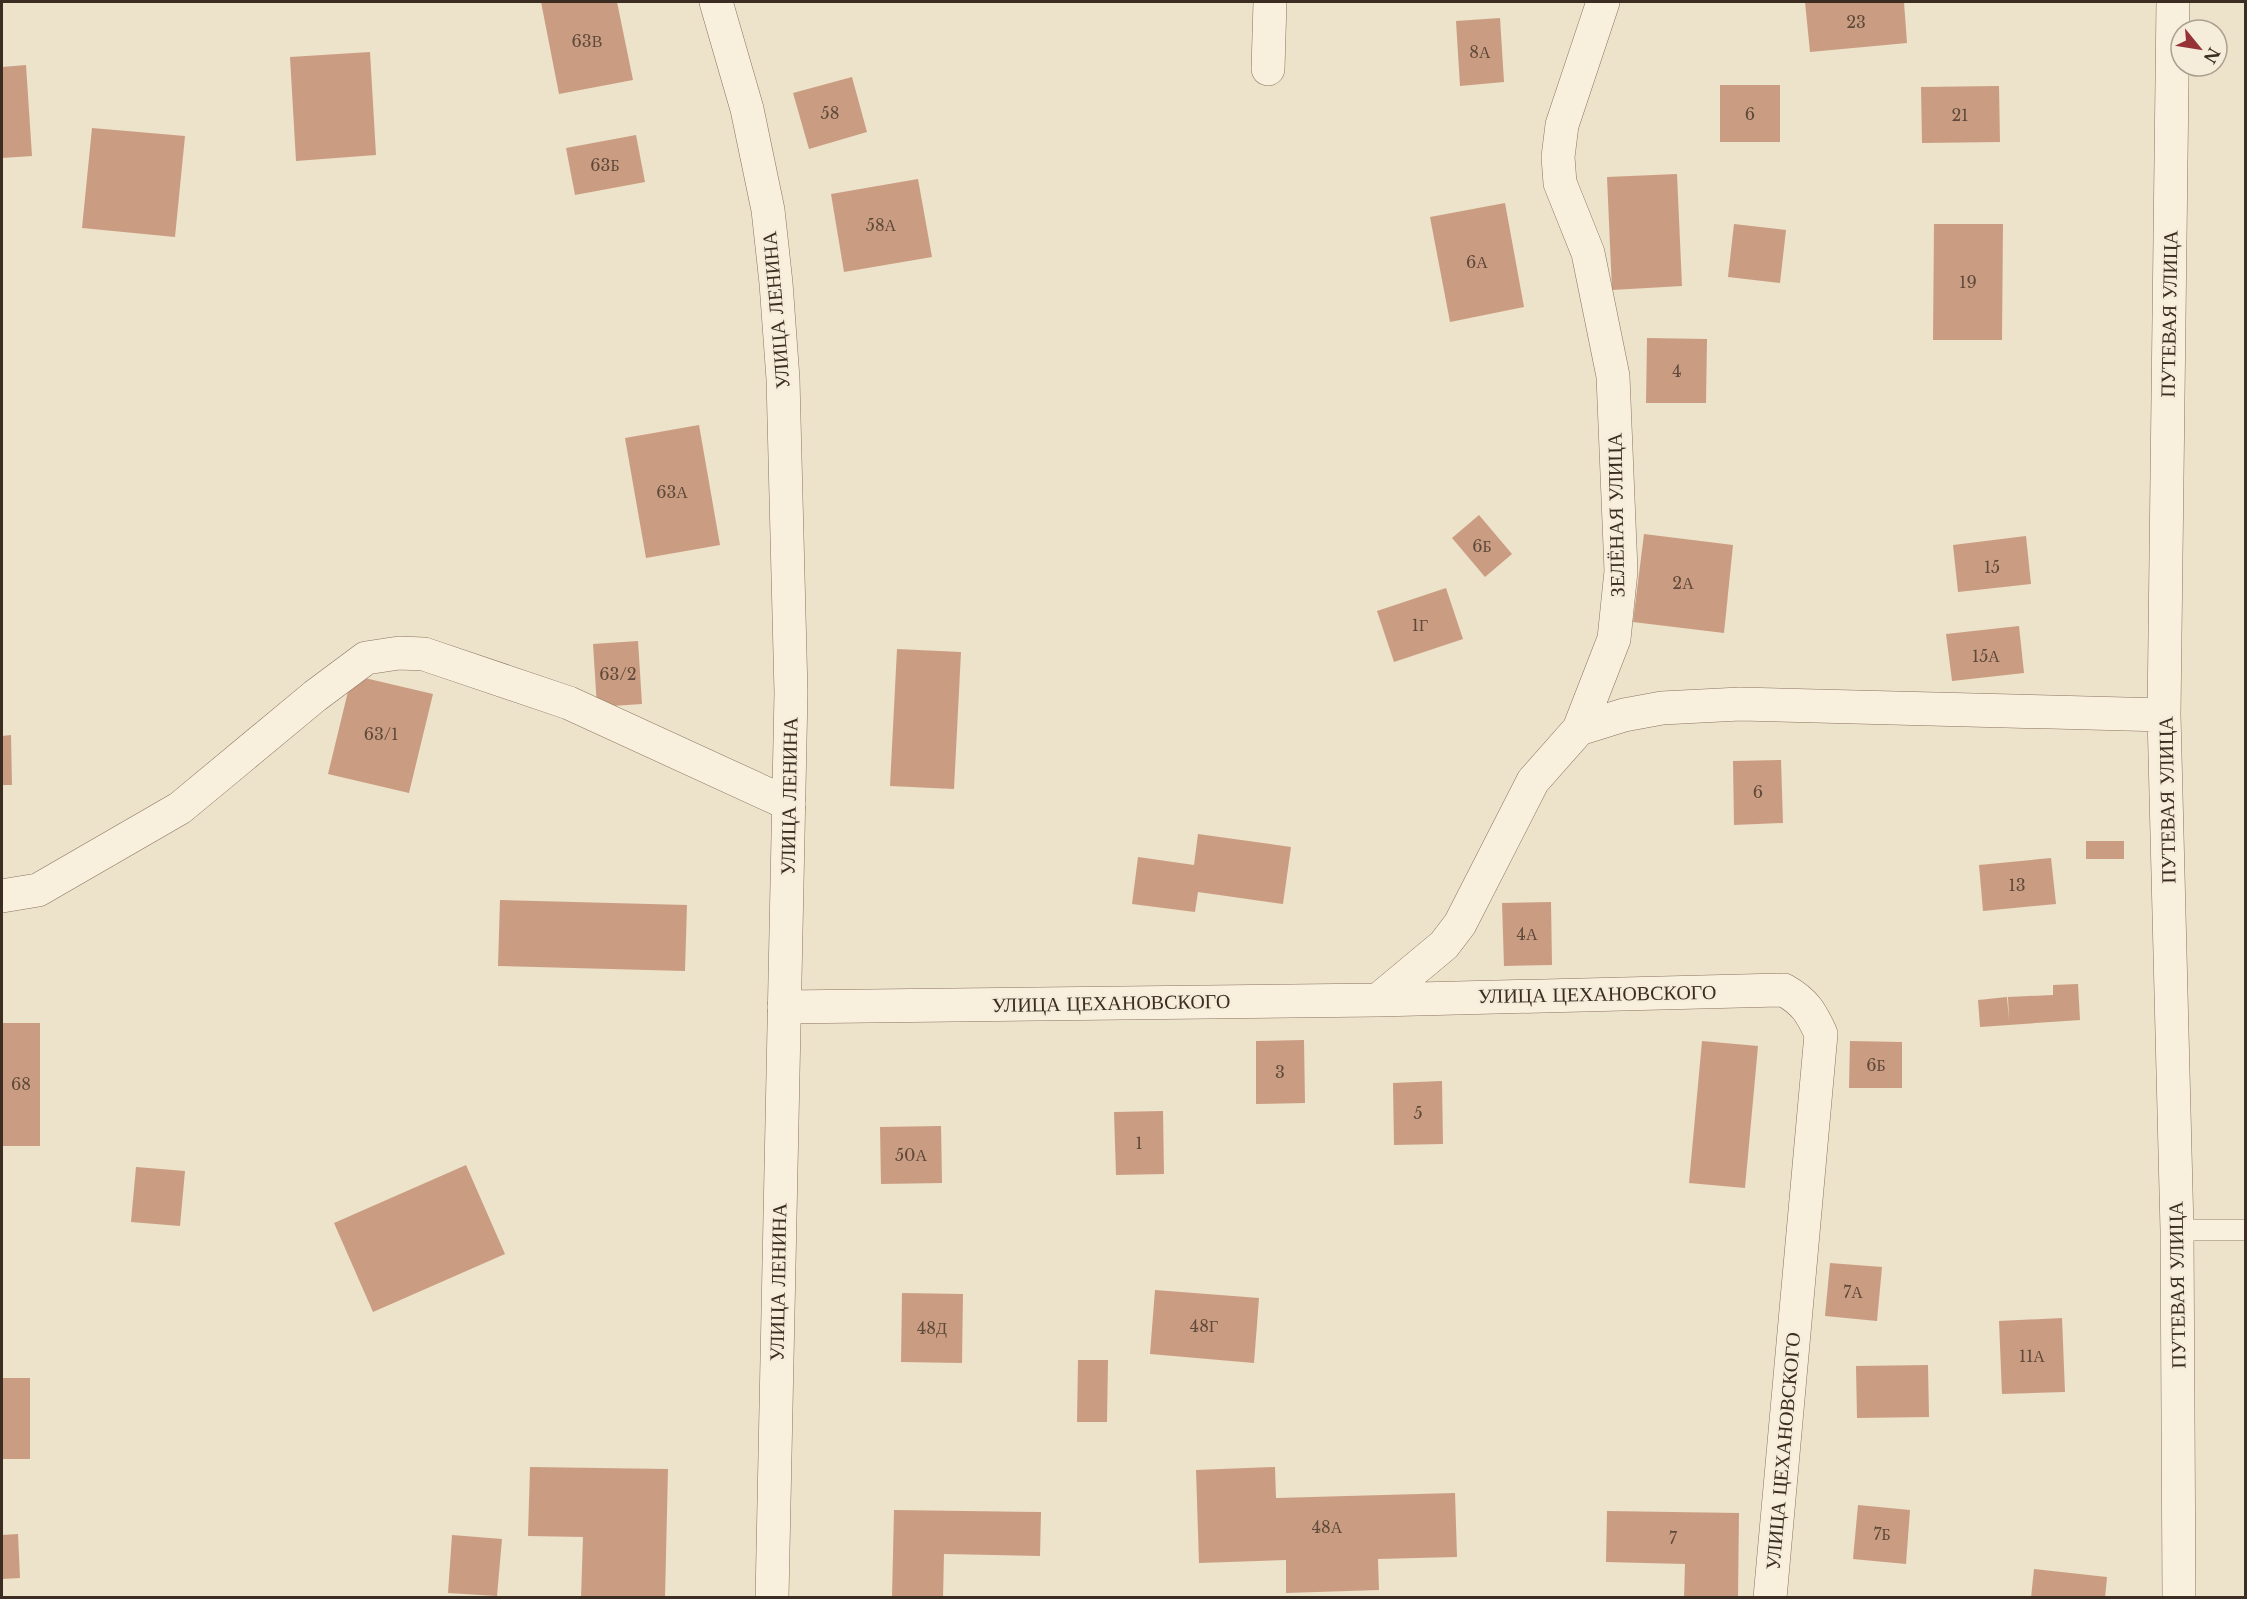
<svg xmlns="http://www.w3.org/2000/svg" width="2247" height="1599" viewBox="0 0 2247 1599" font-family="'Libre Baskerville',serif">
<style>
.building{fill:#ca9d82}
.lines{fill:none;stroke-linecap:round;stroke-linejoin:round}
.service-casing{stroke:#8a745f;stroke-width:22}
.minor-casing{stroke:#8a745f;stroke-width:34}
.tertiary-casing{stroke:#8a745f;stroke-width:34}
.service{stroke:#f8efdd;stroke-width:21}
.minor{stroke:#f8efdd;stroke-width:33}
.tertiary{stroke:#f8efdd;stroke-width:33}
.labels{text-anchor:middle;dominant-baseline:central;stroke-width:4.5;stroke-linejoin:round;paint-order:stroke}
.number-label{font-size:16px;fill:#5f493a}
.street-label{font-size:20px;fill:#3b2d22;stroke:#f5ecd9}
</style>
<rect width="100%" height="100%" fill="#ede2ca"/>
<!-- building -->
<path class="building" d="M541,2h76l16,78 -74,14z
M1805,2h99l3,41 -97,9z
M1500,18l4,64 -44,4 -4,-65z
M370,52l6,103 -80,6 -6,-104z
M26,65l6,91 -30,2v-91z
M852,77l15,55 -58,17 -16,-56z
M1720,85h60v57h-60z
M1999,86l1,56 -78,1 -1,-56z
M92,128l93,8 -10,101 -93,-9z
M636,135l9,47 -70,13 -9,-47z
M1677,174l5,112 -70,4 -5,-113z
M918,179l14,78 -88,15 -13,-78z
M1505,203l19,104 -74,15 -20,-105z
M1734,224l52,6 -6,53 -52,-6z
M1934,224h69l-1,116h-69z
M1647,338l60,1 -1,64h-60z
M699,425l21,120 -74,13 -21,-120z
M1479,515l33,39 -27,23 -33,-39z
M1644,534l89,11 -9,88 -91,-11z
M2026,536l5,48 -73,8 -5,-47z
M1446,588l17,51 -69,23 -17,-51z
M2019,626l5,47 -72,8 -6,-47z
M638,641l4,63 -45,3 -4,-63z
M897,649l64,3 -7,137 -64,-3z
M352,675l81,19 -24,99 -81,-19z
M11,735l1,50h-10v-49z
M1781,760l2,63 -49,2 -1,-64z
M1198,834l93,13 -8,57 -85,-12 -3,20 -63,-8 6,-47 56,8z
M2086,841h38v18h-38z
M2051,858l5,46 -73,7 -4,-46z
M500,900l187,5 -2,66 -187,-5z
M1551,902l1,63 -48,1 -2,-63z
M2078,984l2,36 -100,7 -2,-27 29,-3 2,23 -1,-23 45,-2v-10z
M2,1023h38v123h-38z
M1304,1040l1,63 -49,1v-63z
M1702,1041l56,5 -13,142 -56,-5z
M1850,1041l52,1v46h-53z
M1442,1081l1,63 -49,1 -1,-62z
M1163,1111l1,63 -48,1 -2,-63z
M941,1126l1,57 -61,1 -1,-57z
M466,1165l39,89 -132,58 -39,-89z
M136,1167l49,4 -5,55 -49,-4z
M1830,1263l52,4 -5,54 -52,-5z
M1155,1290l104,8 -5,65 -104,-9z
M902,1293l61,1 -1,69 -61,-1z
M2062,1318l3,74 -63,2 -3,-73z
M1078,1360h30l-1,62h-30z
M1928,1365l1,52 -72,1 -1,-52z
M2,1378h28v81h-28z
M530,1467l138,2 -3,129h-84l2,-61 -55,-1z
M1275,1467l1,31 179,-5 2,64 -79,2 1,31 -93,3v-33l-87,3 -3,-93z
M1858,1505l52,5 -4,54 -53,-5z
M894,1510l147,2 -1,44 -96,-2 -1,44h-51z
M1607,1511l132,2 -1,85h-54l1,-34 -79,-2z
M18,1534l2,44 -18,1v-44z
M452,1535l50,4 -5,57 -49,-3z
M2034,1569l73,8 -2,21h-74z"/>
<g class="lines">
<!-- service casing -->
<g class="service-casing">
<path id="service" d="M2177,1230h69"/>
</g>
<!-- minor casing -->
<g class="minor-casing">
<path id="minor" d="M2173,2l-9,713 13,515 2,368
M1268,69l2,-67
M1579,729l45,-14 38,-7 78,-4 424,11
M2,896l36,-6 142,-82 135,-112 51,-38 33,-5 25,1 145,49 220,101
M1378,1000l66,-55 16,-21 73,-143 46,-52 35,-90 7,-68 -8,-195 -25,-123 -28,-70 -2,-26 4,-32 41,-123
M784,1007l594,-7 406,-10c21,12 27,22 37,44l-51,564"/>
</g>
<!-- tertiary casing -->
<g class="tertiary-casing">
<path id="tertiary" d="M716,2l31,107 21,101 8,73 7,96 8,314 -19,905"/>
</g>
<!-- service -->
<use href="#service" class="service"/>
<!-- minor -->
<use href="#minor" class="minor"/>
<!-- tertiary -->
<use href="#tertiary" class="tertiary"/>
</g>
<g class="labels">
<!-- number labels -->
<g class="number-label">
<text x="1856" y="22">23</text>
<text x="587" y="41">63В</text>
<text x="1480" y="52">8А</text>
<text x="830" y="113">58</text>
<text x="1750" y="114">6</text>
<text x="1960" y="115">21</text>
<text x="605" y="165">63Б</text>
<text x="881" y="225">58А</text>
<text x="1477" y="262">6А</text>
<text x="1968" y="282">19</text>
<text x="1677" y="371">4</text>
<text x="672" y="492">63А</text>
<text x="1482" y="546">6Б</text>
<text x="1992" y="567">15</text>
<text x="1683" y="583">2А</text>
<text x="1420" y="625">1Г</text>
<text x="1986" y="656">15А</text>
<text x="618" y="674">63/2</text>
<text x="381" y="734">63/1</text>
<text x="1758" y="792">6</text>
<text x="2017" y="885">13</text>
<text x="1527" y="934">4А</text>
<text x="1876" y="1065">6Б</text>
<text x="1280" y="1072">3</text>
<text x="21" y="1084">68</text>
<text x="1418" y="1113">5</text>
<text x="1139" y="1143">1</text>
<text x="911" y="1155">50А</text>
<text x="1853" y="1292">7А</text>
<text x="1204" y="1326">48Г</text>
<text x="932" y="1328">48Д</text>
<text x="2032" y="1356">11А</text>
<text x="1327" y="1527">48А</text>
<text x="1882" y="1534">7Б</text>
<text x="1673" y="1538">7</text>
</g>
<!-- street labels -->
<g class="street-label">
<text transform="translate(776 310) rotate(-95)">УЛИЦА ЛЕНИНА</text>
<text transform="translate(2169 314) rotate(-89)">ПУТЕВАЯ УЛИЦА</text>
<text transform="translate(1616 515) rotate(-91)">ЗЕЛЁНАЯ УЛИЦА</text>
<text transform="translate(789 796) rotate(-89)">УЛИЦА ЛЕНИНА</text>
<text transform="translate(2167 800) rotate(-91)">ПУТЕВАЯ УЛИЦА</text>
<text transform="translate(1597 994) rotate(-1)">УЛИЦА ЦЕХАНОВСКОГО</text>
<text transform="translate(1111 1003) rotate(-1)">УЛИЦА ЦЕХАНОВСКОГО</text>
<text transform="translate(778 1282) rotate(-89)">УЛИЦА ЛЕНИНА</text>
<text transform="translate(2177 1285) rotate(-91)">ПУТЕВАЯ УЛИЦА</text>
<text transform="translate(1783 1451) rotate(-85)">УЛИЦА ЦЕХАНОВСКОГО</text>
</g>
</g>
<!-- border -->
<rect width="2247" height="1599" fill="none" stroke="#3b2d22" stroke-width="6"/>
<!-- north arrow -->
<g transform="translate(2199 48) rotate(120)"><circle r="28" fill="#f5ecd9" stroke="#aba090" stroke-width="1.5"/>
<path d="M0-4.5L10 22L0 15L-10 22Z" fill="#963135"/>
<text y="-9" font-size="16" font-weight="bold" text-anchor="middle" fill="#3b2d22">N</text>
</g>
</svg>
